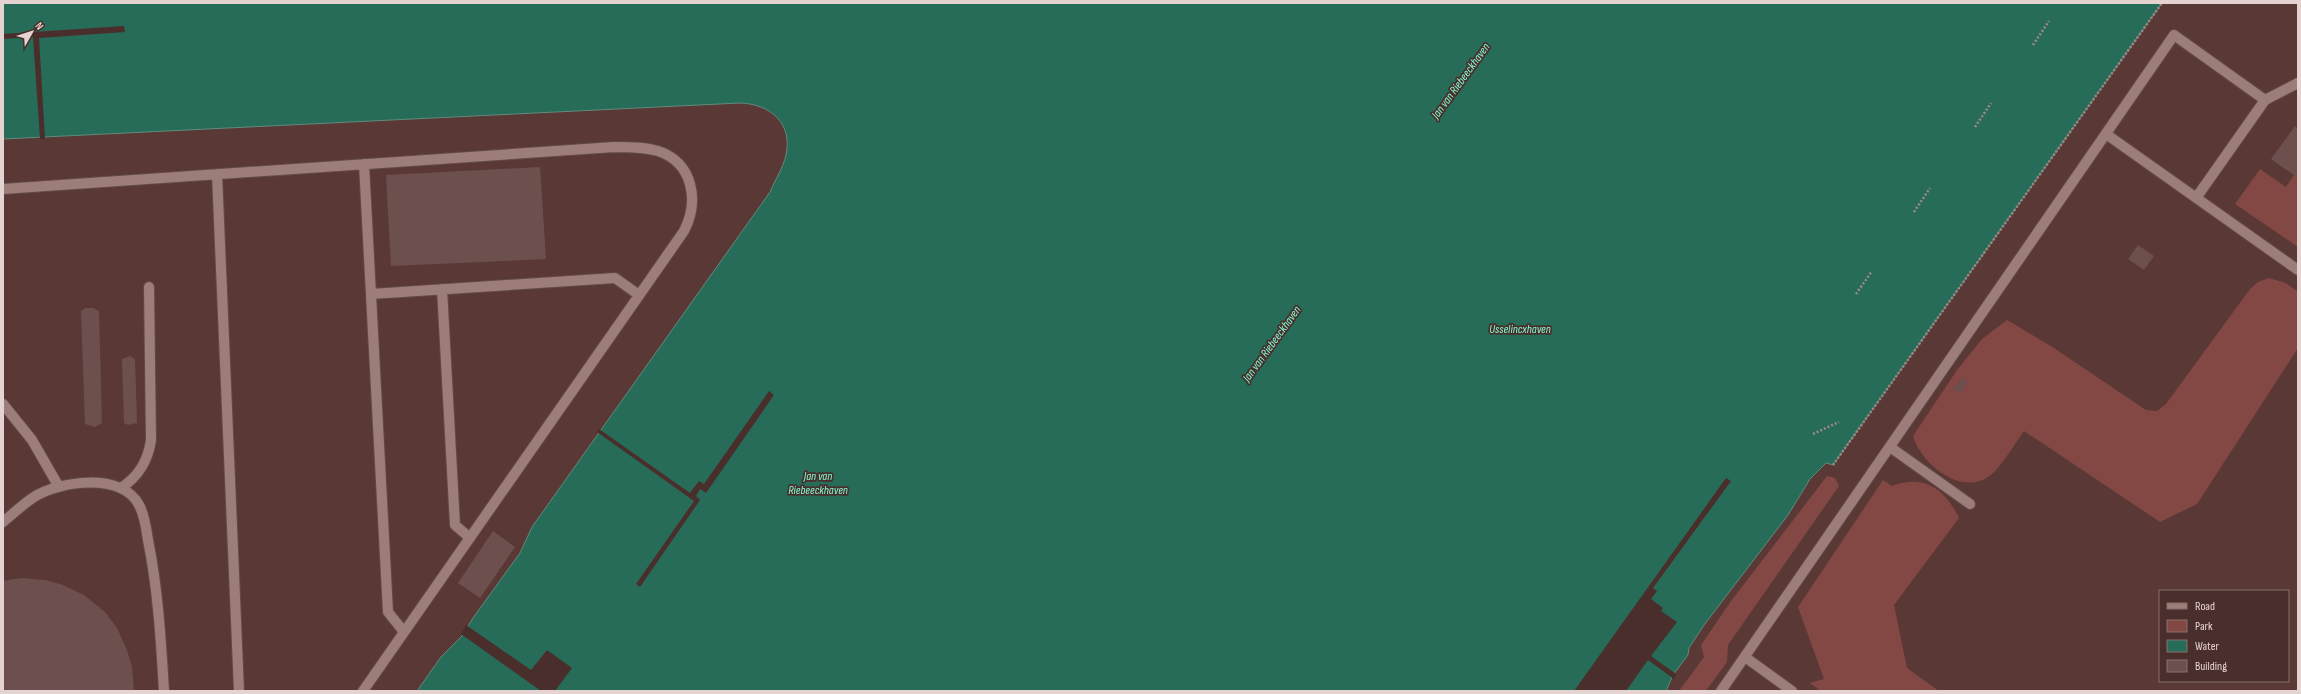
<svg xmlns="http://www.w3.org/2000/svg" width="2301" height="694" viewBox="0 0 2301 694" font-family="'Sofia Sans Condensed',sans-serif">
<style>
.built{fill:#593835;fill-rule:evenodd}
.green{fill:#834843}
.water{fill:#276c58;stroke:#608b7c}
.pier{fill:#492e2b}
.building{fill:#6d504d}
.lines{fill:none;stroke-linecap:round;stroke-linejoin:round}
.minor-casing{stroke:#614b49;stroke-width:12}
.path{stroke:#9e8886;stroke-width:2.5;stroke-dasharray:2 2;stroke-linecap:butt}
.minor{stroke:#9d7d7a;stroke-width:10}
.labels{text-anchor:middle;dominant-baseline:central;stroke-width:3.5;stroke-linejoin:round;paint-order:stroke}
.water-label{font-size:12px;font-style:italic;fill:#81fed6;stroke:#492e2b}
</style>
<rect width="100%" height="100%" fill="#492e2b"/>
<!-- built -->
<path class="built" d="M3,3h2295v688h-2295zM2160,591h128v90h-128z"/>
<!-- green -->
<path class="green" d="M2260,169l26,18 8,-12 4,3v69l-63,-43z
M2269,278l17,5 12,9v56l-101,156 -37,18 -136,-91c-8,11 -23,36 -33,44 -29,23 -70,-11 -78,-39l44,-66 25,-31 25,-19 44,26 95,64 11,1 9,-7 84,-115 8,-7z
M1827,476l8,2 4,8 -111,159 -1,17 -21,29h-27l25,-34 -3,-12 30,-44z
M1883,480l9,6c32,-12 53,3 67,32l-65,87 13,63 32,23h-118l-11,-8 14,-4 -26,-72z"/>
<!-- water -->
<path class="water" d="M3,3h2159l-329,462 -7,-2 -16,16 -22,36 -84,110 -15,23 -1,7 -15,20 -7,16h-1249l24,-34 21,-21 11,-18 47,-65 12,-26 238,-335c5,-12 13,-24 16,-37 7,-32 -16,-51 -46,-52l-737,36z"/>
<!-- pier -->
<path class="pier" d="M124,26l1,6 -86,6 6,101h-5l-7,-102 -30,2v-5z
M769,391l5,4 -68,98 -6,-4 -4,7 4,4 -60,87 -4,-3 58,-83 -97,-69 2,-3 91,64 9,-12 5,3z
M1726,478l5,3 -78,107 4,3 -6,8 12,9 -2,3 16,11 -26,34 25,18 -2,5 -26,-19 -22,31h-52z
M466,625l65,45 16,-20 25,18 -17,23h-14l-80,-57z"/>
<!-- building -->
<path class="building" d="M2295,126l3,3v49l-27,-19z
M540,167l6,92 -155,7 -5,-91z
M2138,245l16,11 -10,14 -16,-11z
M85,308h8l6,3 3,112 -7,4 -10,-3 -4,-113z
M130,356l5,3 2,64 -9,2 -4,-2 -2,-64z
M1962,378l6,4 -8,12 -7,-5z
M493,531l22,16 -35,51 -22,-15z
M21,578l25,2 17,5 21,10 21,17 12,16 10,22 5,17 2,24h-131v-110z"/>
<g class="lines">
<!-- minor casing -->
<g class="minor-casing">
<path id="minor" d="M2106,134l192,136
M364,164l24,448 16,20
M217,174l22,517
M3,189l611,-42c15,0 30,0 44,4 36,12 41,51 26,80l-321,460
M2196,198l69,-98 33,-17
M442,289l13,236 15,13
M371,294l244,-16 24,17
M3,404l29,36 27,47
M1890,447l80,57
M121,488c18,-12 27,-27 30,-48l-2,-153
M3,522c10,-8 20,-18 31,-25 25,-16 88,-25 105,8 6,11 7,23 9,35 10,49 13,101 16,151
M1745,657l47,34
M1721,691l453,-656 91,65"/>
</g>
<!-- path -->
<path class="path" d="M2033,45l16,-24
M1975,127l16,-24
M1914,212l16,-24
M1856,294l16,-23
M1813,434l26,-12
M1833,465l329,-462"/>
<!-- minor -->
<use href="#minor" class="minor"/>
</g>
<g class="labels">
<!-- water labels -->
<g class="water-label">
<text transform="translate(1461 81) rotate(-54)">Jan van Riebeeckhaven</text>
<text x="1520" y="329">Usselincxhaven</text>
<text transform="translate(1272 344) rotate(-54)">Jan van Riebeeckhaven</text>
<text x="818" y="476">Jan van<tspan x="818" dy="14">Riebeeckhaven</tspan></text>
</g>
</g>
<!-- border -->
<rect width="2301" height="694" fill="none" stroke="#e5d3d1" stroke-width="8"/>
<!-- legend -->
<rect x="2159" y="590" width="130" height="92" fill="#492e2b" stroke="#87706d"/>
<rect x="2167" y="603" width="20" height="6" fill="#9d7d7a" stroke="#87706d"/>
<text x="2195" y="610" font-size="12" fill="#e5d3d1">Road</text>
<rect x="2167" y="620" width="20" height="12" fill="#834843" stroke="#87706d"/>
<text x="2195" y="630" font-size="12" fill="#e5d3d1">Park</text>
<rect x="2167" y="640" width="20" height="12" fill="#276c58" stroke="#87706d"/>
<text x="2195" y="650" font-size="12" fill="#e5d3d1">Water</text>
<rect x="2167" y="660" width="20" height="12" fill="#6d504d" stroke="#87706d"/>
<text x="2195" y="670" font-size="12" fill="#e5d3d1">Building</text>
<!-- north arrow -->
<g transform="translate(32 32) rotate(51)" stroke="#492e2b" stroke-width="3" paint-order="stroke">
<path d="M0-3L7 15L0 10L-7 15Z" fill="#e5d3d1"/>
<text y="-6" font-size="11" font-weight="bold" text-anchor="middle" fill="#e5d3d1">N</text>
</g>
</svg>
